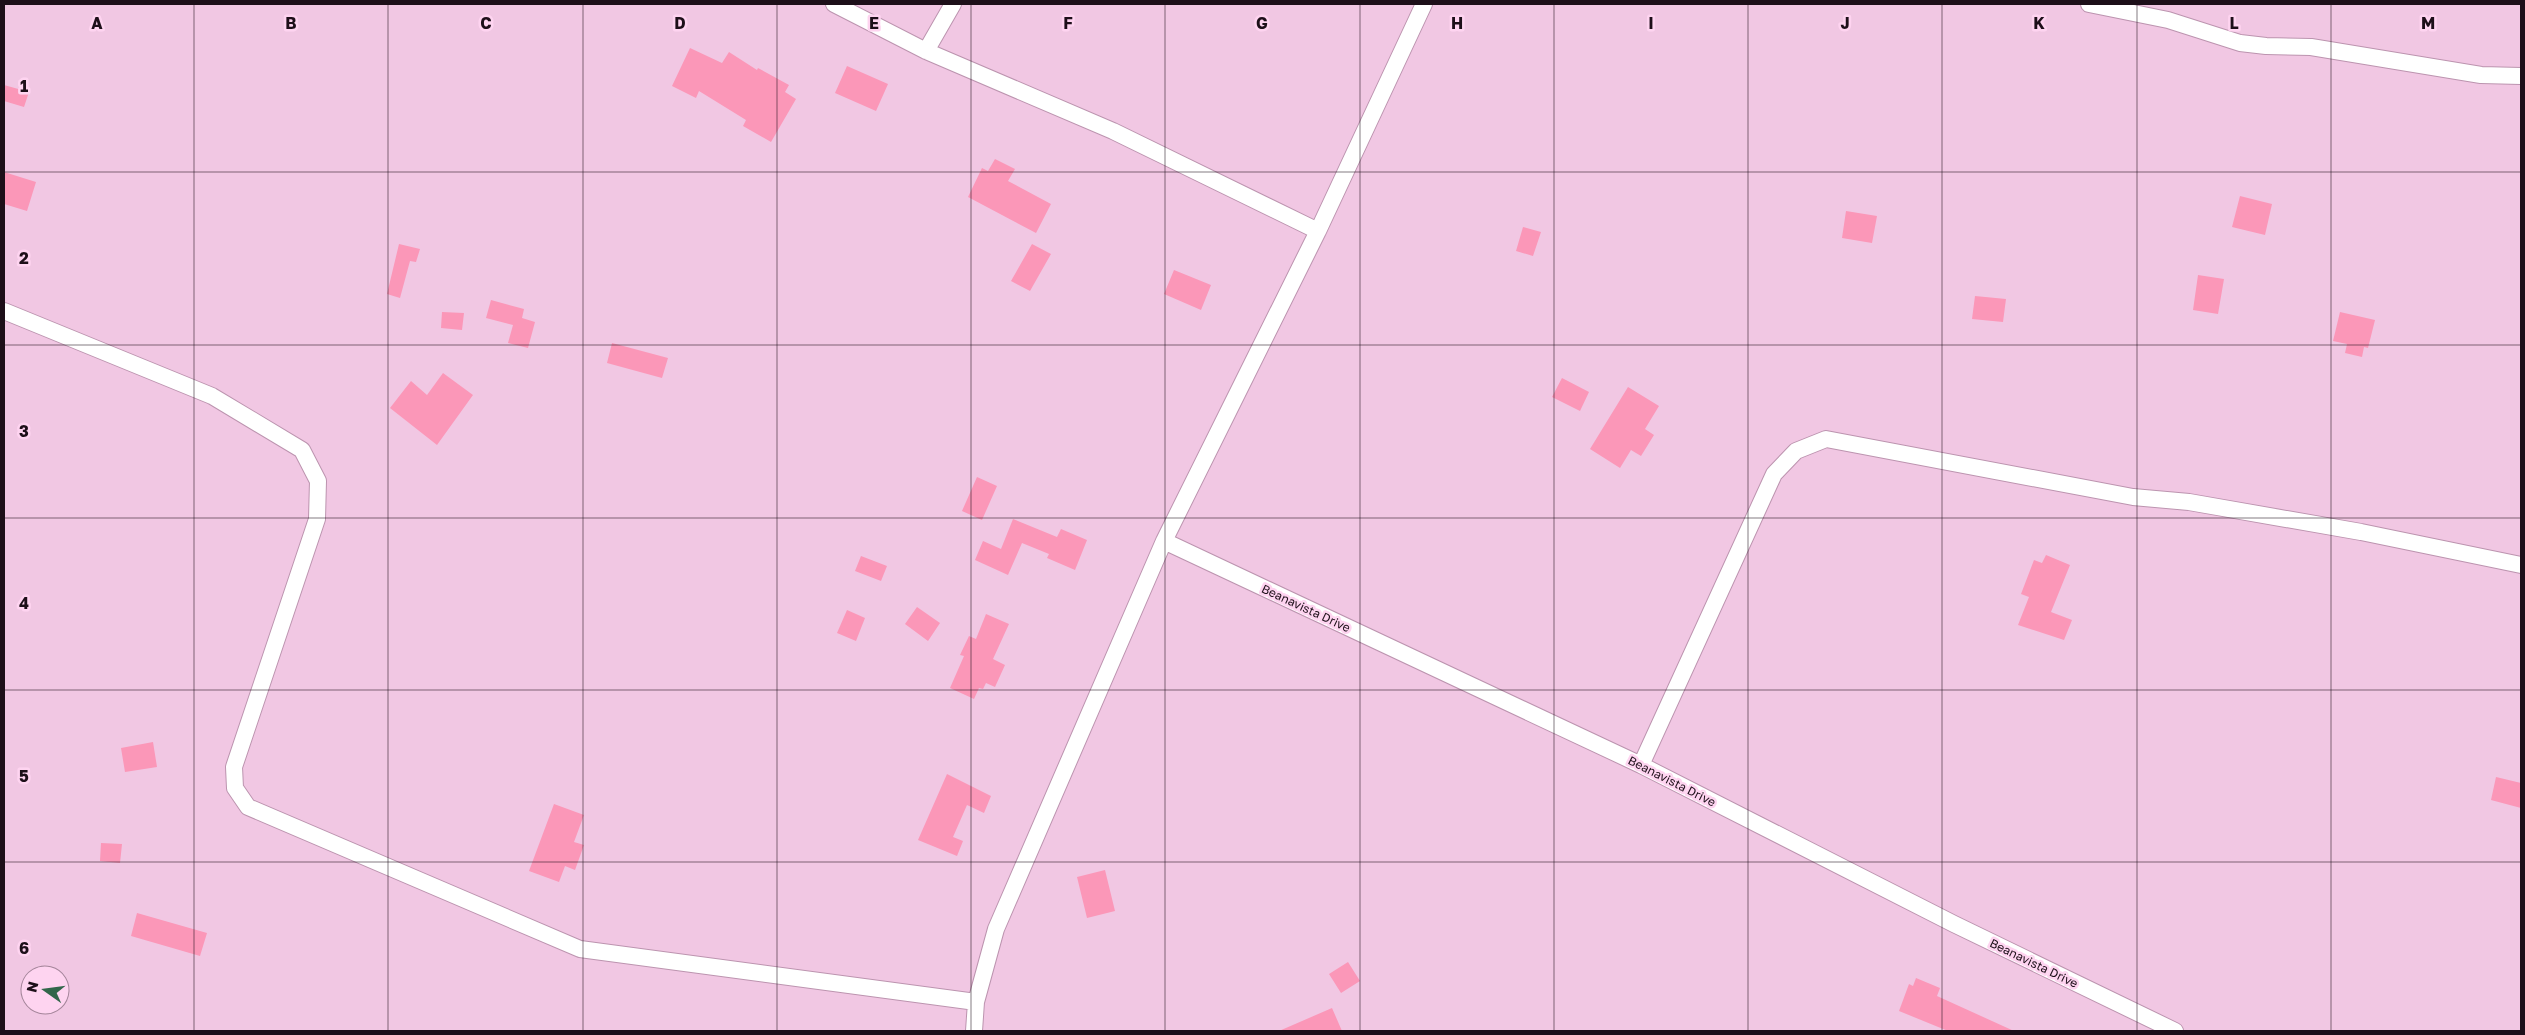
<svg xmlns="http://www.w3.org/2000/svg" width="2525" height="1035" viewBox="0 0 2525 1035" font-family="'Golos Text',sans-serif">
<style>
.building{fill:#fb97b8}
.lines{fill:none;stroke-linecap:round;stroke-linejoin:round}
.minor-casing{stroke:#bc94af;stroke-width:18}
.minor{stroke:#fff;stroke-width:16}
.grid{fill:none;stroke:#1d0f19;stroke-width:1;stroke-opacity:0.55}
.labels{text-anchor:middle;dominant-baseline:central;stroke-width:5;stroke-linejoin:round;paint-order:stroke}
.street-label{font-size:12px;fill:#1d0f19;stroke:#fed4f0}
.grid-label{font-size:16px;text-anchor:middle;font-weight:bold;fill:#1d0f19;stroke:#fed4f0;stroke-width:5;stroke-linejoin:round;paint-order:stroke}
</style>
<rect width="100%" height="100%" fill="#f1c7e3"/>
<!-- building -->
<path class="building" d="M690,48l32,15 7,-11 28,18 1,-2 31,17 -4,7 11,7 -25,43 -28,-16 3,-6 -47,-29 -3,7 -24,-12z
M847,66l41,18 -12,27 -41,-18z
M4,85l25,7 -5,15 -20,-6z
M995,159l20,10 -7,12 43,23 -15,29 -68,-36 14,-29 6,3z
M4,172l32,10 -9,29 -23,-7z
M2240,196l32,8 -7,31 -33,-8z
M1846,211l31,5 -5,27 -30,-5z
M1523,227l18,5 -8,24 -17,-5z
M399,244l21,5 -4,13 -6,-1 -10,37 -13,-4z
M1032,244l19,10 -21,37 -19,-10z
M1174,270l37,15 -10,25 -37,-16z
M2198,275l26,4 -6,35 -25,-4z
M1975,296l31,3 -3,23 -31,-3z
M491,300l33,9 -2,9 13,4 -7,26 -20,-5 5,-18 -27,-7z
M442,312l22,1 -2,17 -21,-2z
M2340,312l35,8 -7,28 -4,-1 -2,10 -17,-4 2,-9 -14,-3z
M612,343l56,15 -6,20 -55,-15z
M443,373l30,22 -36,50 -47,-37 21,-27 16,14z
M1562,378l27,14 -9,19 -28,-14z
M1628,387l31,19 -14,23 9,6 -13,21 -10,-6 -11,18 -30,-19z
M977,477l20,9 -15,34 -20,-9z
M1013,519l44,18 4,-8 26,11 -12,30 -28,-12 2,-4 -27,-11 -14,32 -33,-15 8,-19 18,8z
M2046,555l24,10 -19,47 21,8 -8,20 -46,-15 11,-28 -8,-3 13,-34 8,3z
M861,556l26,10 -6,15 -26,-10z
M917,607l23,16 -12,18 -23,-17z
M847,610l18,8 -9,23 -19,-8z
M986,614l23,10 -16,35 12,6 -10,22 -9,-4 -3,6 -4,-1 -5,11 -24,-11 14,-32 -4,-1 9,-19 7,3z
M153,742l4,25 -32,5 -4,-24z
M947,774l44,22 -7,17 -17,-8 -14,32 10,4 -6,15 -39,-16z
M2496,777l25,6v25l-30,-8z
M554,804l30,11 -10,27 10,3 -9,25 -10,-4 -6,16 -30,-11z
M101,843l21,1 -2,19 -20,-2z
M1105,870l10,41 -28,7 -10,-41z
M137,913l70,20 -7,23 -69,-20z
M1348,962l12,19 -19,12 -12,-19z
M1916,978l24,10 -3,8 77,35h-66l-49,-20 10,-27 4,2z
M1332,1008l10,23h-63z"/>
<g class="lines">
<!-- minor casing -->
<g class="minor-casing">
<path id="minor" d="M834,4l92,47 187,80 205,100 -154,310 -168,388 -20,73 -2,29
M2089,4l79,16 72,23 26,3 45,1 170,28 40,1
M926,51l27,-47
M1318,231l106,-227
M4,311l208,85 90,54 16,31 -1,38 -83,248 1,21 13,19 332,142 396,53
M1164,541l477,224 313,159 221,107
M1641,765l133,-291 22,-23 30,-12 307,58 56,5 172,30 160,33"/>
</g>
<!-- minor -->
<use href="#minor" class="minor"/>
</g>
<!-- grid -->
<path class="grid" d="M194,4v1027M388,4v1027M583,4v1027M777,4v1027M971,4v1027M1165,4v1027M1360,4v1027M1554,4v1027M1748,4v1027M1942,4v1027M2137,4v1027M2331,4v1027M4,172h2517M4,345h2517M4,518h2517M4,690h2517M4,862h2517"/>
<g class="labels">
<!-- street labels -->
<g class="street-label">
<text transform="translate(1306 608) rotate(25)">Beanavista Drive</text>
<text transform="translate(1672 781) rotate(27)">Beanavista Drive</text>
<text transform="translate(2034 963) rotate(26)">Beanavista Drive</text>
</g>
</g>
<g class="grid-label">
<text x="97" y="29">A</text>
<text x="291" y="29">B</text>
<text x="486" y="29">C</text>
<text x="680" y="29">D</text>
<text x="874" y="29">E</text>
<text x="1068" y="29">F</text>
<text x="1262" y="29">G</text>
<text x="1457" y="29">H</text>
<text x="1651" y="29">I</text>
<text x="1845" y="29">J</text>
<text x="2039" y="29">K</text>
<text x="2234" y="29">L</text>
<text x="2428" y="29">M</text>
<text x="24" y="92">1</text>
<text x="24" y="264">2</text>
<text x="24" y="437">3</text>
<text x="24" y="609">4</text>
<text x="24" y="782">5</text>
<text x="24" y="954">6</text>
</g>
<!-- border -->
<rect width="2525" height="1035" fill="none" stroke="#1d0f19" stroke-width="10"/>
<!-- north arrow -->
<g transform="translate(45 990) rotate(284)"><circle r="24" fill="#fed4f0" stroke="#a4859a"/>
<path d="M0-4L9 19L0 12L-9 19Z" fill="#32664a"/>
<text y="-8" font-size="14" font-weight="bold" text-anchor="middle" fill="#1d0f19">N</text>
</g>
</svg>
